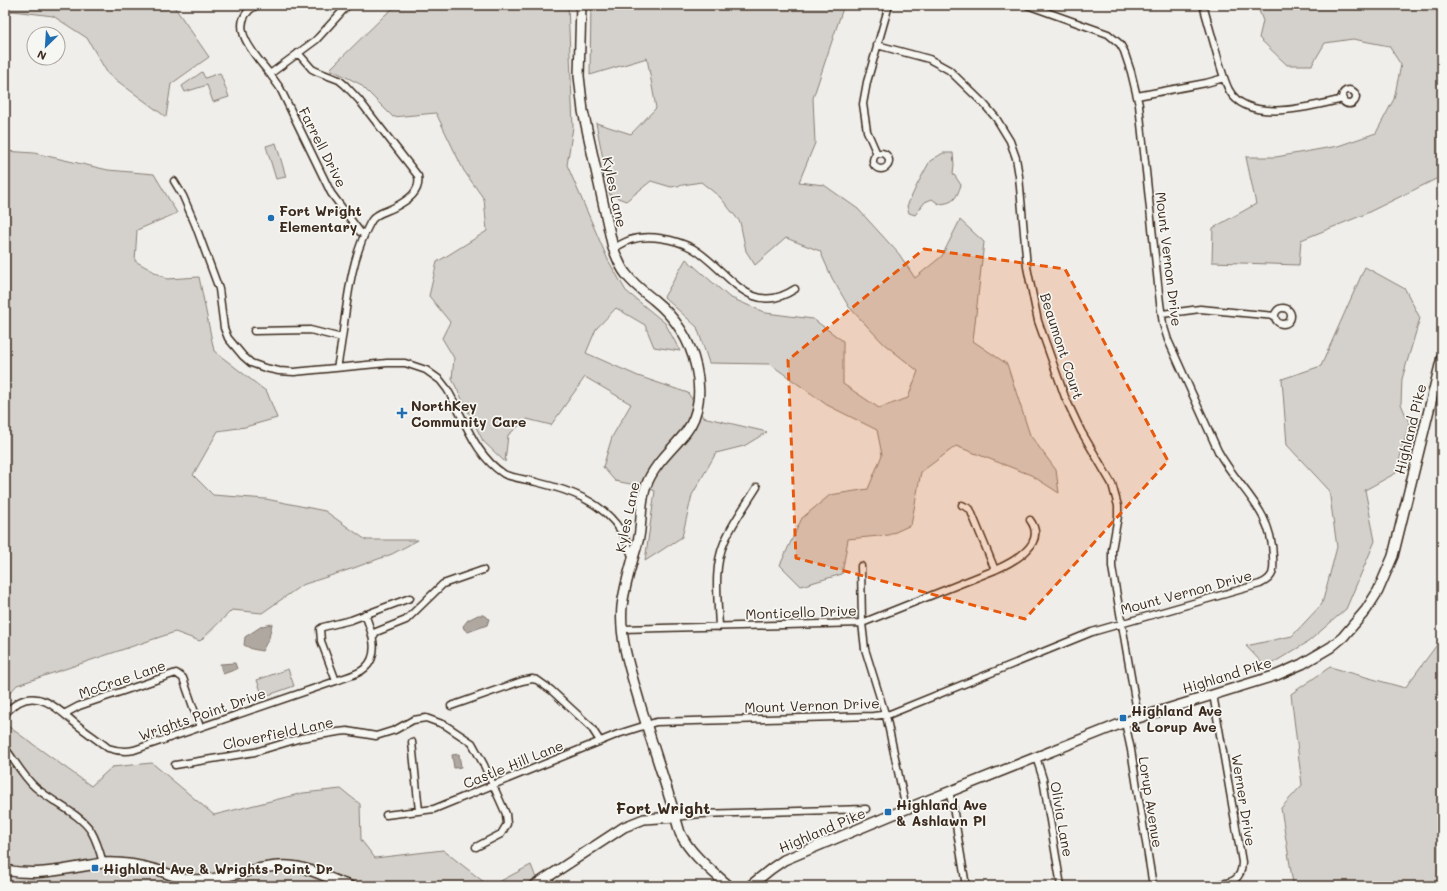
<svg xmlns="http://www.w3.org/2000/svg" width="1447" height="891" viewBox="0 0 1447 891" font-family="Mali,sans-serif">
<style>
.green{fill:#d4d1cc;stroke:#887e75}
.water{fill:#afa8a1;stroke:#81766d}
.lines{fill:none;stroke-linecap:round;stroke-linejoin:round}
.street-casing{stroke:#3b2a1e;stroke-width:9}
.secondary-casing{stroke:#3b2a1e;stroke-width:12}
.street{stroke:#f6f6f2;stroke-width:6}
.secondary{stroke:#f6f6f2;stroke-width:9}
.marked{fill:#e8590c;fill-opacity:0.2;stroke:#e8590c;stroke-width:3;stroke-dasharray:8 5;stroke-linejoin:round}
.poi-dot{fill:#1f6fb2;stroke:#f6f6f2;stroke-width:1.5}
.labels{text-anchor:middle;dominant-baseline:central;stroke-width:3.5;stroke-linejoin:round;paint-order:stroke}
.street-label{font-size:14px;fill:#3b2a1e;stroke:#f6f6f2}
.poi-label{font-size:14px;font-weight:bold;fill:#3b2a1e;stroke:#f6f6f2;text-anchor:start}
.quarter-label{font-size:16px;font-weight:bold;fill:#3b2a1e;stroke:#f6f6f2}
</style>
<rect width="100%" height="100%" fill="#efeeea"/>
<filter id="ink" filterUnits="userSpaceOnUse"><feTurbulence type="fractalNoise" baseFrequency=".025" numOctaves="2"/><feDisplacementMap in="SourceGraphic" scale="8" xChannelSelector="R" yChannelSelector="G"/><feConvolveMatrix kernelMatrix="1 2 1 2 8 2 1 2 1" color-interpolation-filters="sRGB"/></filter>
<g filter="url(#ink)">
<!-- green -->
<path class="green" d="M5,5h168l36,52 -38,27 -5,33 -58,-43 -21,-36 -34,-22 -40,-5 -8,3z
M397,5h171l5,122 -6,38 41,95 18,31 39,32 15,28 -26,-4 -9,-22 -29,-17 -20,21 -10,24 52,23 50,17 15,24 64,15 -23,14 -28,7 -24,42 -10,42 -37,24 10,-70 -9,-4 -31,-6 -12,-14 9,-30 19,-33 -46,-27 -34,48 -24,-6 -19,16 -3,27 -22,-21 -31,-62 2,-21 -12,-20 8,-16 -21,-26 8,-34 50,-31 -3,-32 -20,-28 -28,-58 -43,4 -33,-33 -30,-15 55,-54z
M591,5h253l-31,93 2,45 -16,39 25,3 34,24 41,45 16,24 27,-22 18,-36 24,22 -11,99 34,23 23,71 26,35 3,23 -28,-18 -75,-29 -35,26 -10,53 -22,10 -41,4 -6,35 -41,12 -21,-21 22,-47 28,-23 38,-6 14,-34 -5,-25 -50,-25 -57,-41 -61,-1 -12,-36 -33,-30 22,-38 43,38 37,16 47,6 30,22v43l36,24 29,-10 10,-27 -34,-27 -35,-37 -17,-29 -12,-27 -34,-13 -31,27 -9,-14 -6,-29 -20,-25 -19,-15 -30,5 -20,-6 -25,20 -16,-6 -14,-72 35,11 25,-26 -9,-50 -57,17z
M1257,5h185v171l-79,39 -62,25 -2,25 -87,-3 1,-34 43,-24 -10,-47h30l62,-11 38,-13 18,-34 7,-34 -12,-19 -36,-7 -28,4 -13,22h-25l-28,-27 4,-17z
M202,72l3,6 15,-5 9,24 -16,5 -6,-17 -22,7 -3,-6z
M276,143l10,34 -10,2 -10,-33z
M5,151l29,2 74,17 46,4 23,39 -40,17 -2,31 32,18 32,-2 15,74 53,41 10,26 -32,9 -27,4 -25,44 20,20 53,4 59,12 41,29h52l-26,14 -41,15 -49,16 -40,28 -30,-3 -32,31 -25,-9 -158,53 -12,13z
M943,153h10l1,12 -1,8 8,12c-5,14 -7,18 -22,19l-7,-5 -7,3 -10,13 -6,-2 -2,-7 11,-23 12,-22z
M1365,267l40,22 15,29 -18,61 -1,25 8,19 -13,50 -31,17 10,51 -29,68 -38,33 -42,25 -20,-21 46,-10 30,-32 15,-57 -8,-57 -42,-45 -5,-66 39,-13z
M1442,638v248h-151l2,-2 -12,-76 21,-23 -11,-91 39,-27 75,21z
M288,669l6,17 -31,11 -6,-17z
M5,724l86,62 21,-19 40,-4 62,52 89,-22 38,-4 19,15 1,36 14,18 68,-8 46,36h-484z
M531,865l5,13 -15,8h-30z"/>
<!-- water -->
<path class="water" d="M478,615h5l6,4 -2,6 -19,7 -4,-3 -1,-3 5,-6z
M272,624l-3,14 -7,13 -10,-2 -8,-4 1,-8 17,-11z
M235,663l2,6 -14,5 -3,-10z
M459,754l2,13 -7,1 -2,-13z"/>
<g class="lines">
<!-- street casing -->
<g class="street-casing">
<path id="street" d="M257,5c-34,18 -1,51 13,69l46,-34 32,-35
M1203,5c5,18 10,35 15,53 3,10 6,22 11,32 19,35 83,16 114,9
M877,45l52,14 20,11 35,34 12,14 14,23 6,17 3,18 8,91 11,54 27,76 16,34 31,53 6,22v10l-6,34v17l26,150
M298,53l14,16 6,3 21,8 6,5 14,15 59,76c3,16 -10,24 -23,31 -9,5 -20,6 -25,16 -24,45 -23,96 -33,145
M270,74l10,14 51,105 29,39 4,2
M1342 97a7 7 0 1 1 14 0a7 7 0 1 1-14 0Z
M1137,96l69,-13 18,-5
M873 161a8 8 0 1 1 16 0a8 8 0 1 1-16 0Z
M877,154l-10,-23 -4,-27 4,-22 22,-77
M174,181l9,15 12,28 24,65 5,39 4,10 15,18 8,7 14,5 14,3 15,1 93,-9h18l21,7 14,10 7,9c17,28 27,66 57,85 5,3 25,6 32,8 33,8 66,19 85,49 6,8 8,18 12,28
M613,248c6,-2 11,-6 17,-8 19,-6 45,-1 62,8 36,20 56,72 103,41
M1275 316a8 8 0 1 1 16 0a8 8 0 1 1-16 0Z
M1162,314l38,-5 75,7
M254,331l56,-1 32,8
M962,505l8,4 25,61
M861,566l1,57 3,26 22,71 19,89
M719,627c-1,-28 -6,-58 5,-84 8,-20 22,-38 33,-56
M622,629l240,-6 133,-53c18,-8 53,-26 35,-50
M373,637l3,-5 30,-12 37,-36 40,-14
M336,681l-15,-40 -1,-12 3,-2 28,-7 59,-22
M451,706l71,-25 10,-2 5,1 14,10 40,37 9,14
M5,714c4,-5 8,-8 14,-12 22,-12 41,9 57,22 10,8 22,16 32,24 9,3 17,4 26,2l202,-69c9,-4 22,-6 29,-13 16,-14 6,-38 0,-54
M64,714l15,-8 97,-33 7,5 17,49
M1125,722l6,28 22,136
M412,742l7,69
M5,748c10,13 18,28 30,39 17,15 44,26 56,44 6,10 9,21 12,32
M1036,757l7,22 18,107
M175,765l80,-13 46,-14 37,-6 9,-1 29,5 19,-6 18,-10 13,-2 19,7 27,18 12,22 22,49 1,10 -6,10 -25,13
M949,792l4,15 13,79
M386,815l48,-6 184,-75 38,-12 217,-6 17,-2 202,-82 168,-48c14,-6 14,-13 13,-27 -1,-48 -34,-67 -55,-106l-50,-111 -5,-16 -3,-21 -21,-198 -8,-33 -7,-21 -4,-7 -12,-10 -81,-29
M675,817l25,-3 166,-5
M1207,886c18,-3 35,-1 35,-24l-29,-168"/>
</g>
<!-- secondary casing -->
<g class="secondary-casing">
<path id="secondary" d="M581,5l-2,71 4,35 30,137c4,9 7,19 13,26 8,11 18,18 28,26 22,18 36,40 42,67 5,22 4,47 -10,65 -14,18 -32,32 -40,54 -6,16 -4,35 -7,51 -2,9 -5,17 -7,25 -4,14 -8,29 -10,44 -3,34 9,66 18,98 13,43 28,86 40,129 11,22 31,37 49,53
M5,870c33,7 65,-2 98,-7 18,-1 36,2 54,7 10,3 19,8 29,9 35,5 68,-15 103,-13 21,1 42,14 61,20
M534,886l90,-59 20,-8 31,-2
M750,886l21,-17 13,-9 122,-51 219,-87 152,-47 25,-11 29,-17 12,-10 23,-27 12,-19 15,-35 49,-199"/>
</g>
<!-- street -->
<use href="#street" class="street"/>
<!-- secondary -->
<use href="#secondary" class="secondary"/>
</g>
</g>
<!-- marked area -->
<path class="marked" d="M924,249l141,20 103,192 -143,158 -229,-61 -8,-198z"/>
<!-- markers -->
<g class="poi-dot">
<circle cx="271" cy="218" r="4"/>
<path d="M400 407h4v4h4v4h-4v4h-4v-4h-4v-4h4z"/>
<rect x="1119" y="714" width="8" height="8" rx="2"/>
<rect x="884" y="808" width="8" height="8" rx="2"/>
<rect x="91" y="864" width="8" height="8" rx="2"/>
</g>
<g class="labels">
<!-- street labels -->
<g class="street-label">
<text transform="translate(323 147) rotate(63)">Farrell Drive</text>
<text transform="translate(615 192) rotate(78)">Kyles Lane</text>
<text transform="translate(1169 259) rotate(83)">Mount Vernon Drive</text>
<text transform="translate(1062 346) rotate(72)">Beaumont Court</text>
<text transform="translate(1410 429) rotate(-76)">Highland Pike</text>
<text transform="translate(627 517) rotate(-78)">Kyles Lane</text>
<text transform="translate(1186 592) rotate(-15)">Mount Vernon Drive</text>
<text transform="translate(801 612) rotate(-2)">Monticello Drive</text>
<text transform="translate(1227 675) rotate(-17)">Highland Pike</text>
<text transform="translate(122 679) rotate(-19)">McCrae Lane</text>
<text transform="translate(812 705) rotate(-2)">Mount Vernon Drive</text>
<text transform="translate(202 714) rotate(-19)">Wrights Point Drive</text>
<text transform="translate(278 733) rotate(-12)">Cloverfield Lane</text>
<text transform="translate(513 764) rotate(-22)">Castle Hill Lane</text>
<text transform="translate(1244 800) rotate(81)">Werner Drive</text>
<text transform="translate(1151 802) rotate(81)">Lorup Avenue</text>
<text transform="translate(1062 819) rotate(80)">Olivia Lane</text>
<text transform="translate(822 830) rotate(-23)">Highland Pike</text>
</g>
<!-- poi labels -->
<g class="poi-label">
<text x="279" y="210">Fort Wright<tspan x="279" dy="16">Elementary</tspan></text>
<text x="411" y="405">NorthKey<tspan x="411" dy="16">Community Care</tspan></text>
<text x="1131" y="710">Highland Ave<tspan x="1131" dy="16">&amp; Lorup Ave</tspan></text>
<text x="896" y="804">Highland Ave<tspan x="896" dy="16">&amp; Ashlawn Pl</tspan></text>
<text x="103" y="868">Highland Ave &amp; Wrights Point Dr</text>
</g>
<!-- quarter labels -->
<g class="quarter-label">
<text x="663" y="807">Fort Wright</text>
</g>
</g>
<!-- margin -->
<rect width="1447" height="891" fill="none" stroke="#f6f6f2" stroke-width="20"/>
<rect x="10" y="10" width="1427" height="871" fill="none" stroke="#3b2a1e" stroke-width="1.5" filter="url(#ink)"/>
<!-- north arrow -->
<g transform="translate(46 46) rotate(205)"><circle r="19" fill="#f6f6f2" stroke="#aba49d"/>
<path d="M0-3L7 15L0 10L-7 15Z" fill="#1f6fb2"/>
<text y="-6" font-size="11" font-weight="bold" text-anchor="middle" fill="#3b2a1e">N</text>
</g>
</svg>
